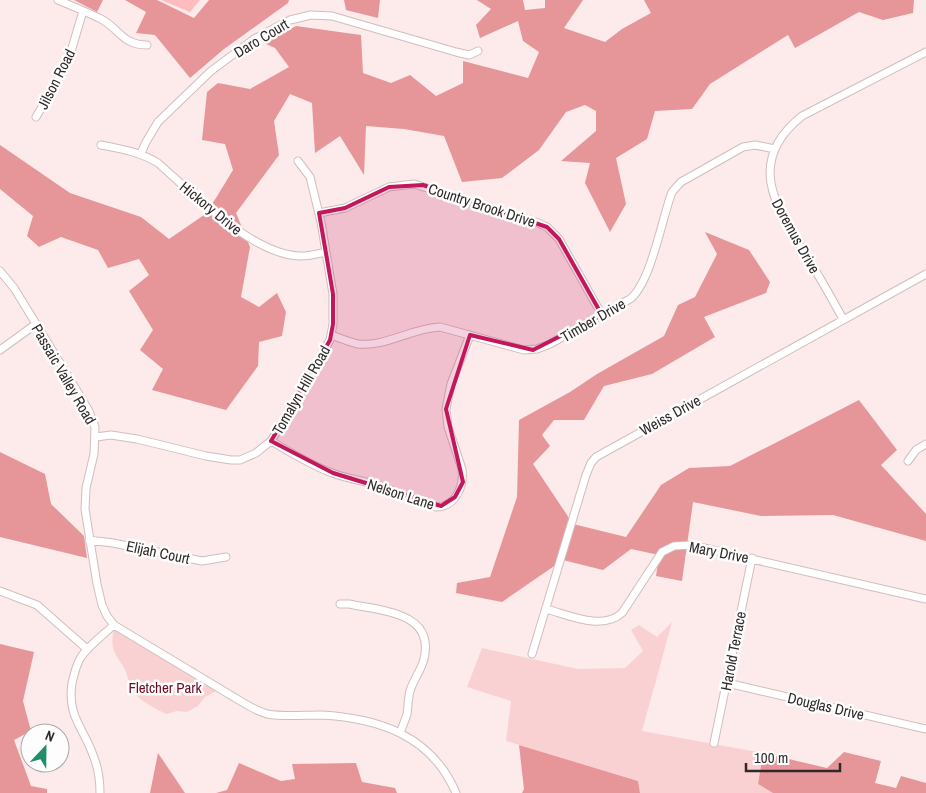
<svg xmlns="http://www.w3.org/2000/svg" width="926" height="793" viewBox="0 0 926 793" font-family="'Archivo Narrow',sans-serif">
<style>
.green{fill:#fad1d2}
.forest{fill:#e69699}
.water{fill:#ffbcbe}
.lines{fill:none;stroke-linecap:round;stroke-linejoin:round}
.minor-casing{stroke:#d0bebe;stroke-width:9}
.minor{stroke:#fff;stroke-width:7}
.marked{fill:#c2185b;fill-opacity:0.2;stroke:#c2185b;stroke-width:4;stroke-linejoin:round}
.labels{text-anchor:middle;dominant-baseline:central;stroke-width:5;stroke-linejoin:round;paint-order:stroke}
.street-label{font-size:15px;fill:#302929;stroke:#fdfdfd}
.park-label{font-size:15px;fill:#6c0c20;stroke:#fdfdfd}
</style>
<rect width="100%" height="100%" fill="#fdeaeb"/>
<!-- green -->
<path class="green" d="M672,622l-30,109 121,22 -5,31 15,9h-133l-2,-12 -132,-40 5,-40 -44,-14 15,-39 96,21 47,-1 18,-17 -12,-21 8,-5 18,12z
M114,628l104,62 -13,7 -7,9 -11,6 -10,-1 -11,3c-10,-5 -24,-12 -32,-21 -5,-7 -6,-18 -10,-25 -11,-18 -14,-19 -10,-40z"/>
<!-- forest -->
<path class="forest" d="M74,0h29l-6,12z
M125,0h32l37,18 15,-18h80l-1,3 -64,46 -34,29 -35,-43 -19,-2 10,-21z
M344,0h36l-2,18 -32,-8z
M477,0h46l2,10 20,-2v-8h38l-19,28 41,14 17,-13 29,-16 -7,-13h270l-1,13 -30,7 -24,-8 -64,36 -7,-13 -78,49 -18,25 -37,2 -8,28 -31,19 10,46 -16,28 -25,-49 5,-20 -29,-2 35,-30v-20l-11,-6 -19,7 -27,38 -37,28 -40,4 -18,-46 -40,-7 -38,-3 -2,49 -24,-39 -25,17 -3,-50 -22,-9 -16,27 5,34 -43,58 14,34 -9,50 18,10 18,-14 9,19 -4,24 -23,6 -1,24 -32,44 -74,-20 11,-21 -23,-19 13,-20 -24,-39 20,-16 -10,-16 -31,9 -10,-18 -37,-13 -22,10 -12,-11 6,-20 -33,-27v-44l70,48 71,24 28,22 35,-24 12,-17 17,-28 -8,-26 -23,-4 5,-48 11,-9 32,6 39,-22 -14,-19 -11,-5 32,-17 65,9 2,38 28,10 19,-8 26,21 27,-13v-22l65,17 11,-26 -16,-11 -5,-20 -38,17 -4,-13 15,-16z
M705,232l44,18 21,32 -4,11 -62,24 11,20 -63,37 -48,12 -20,34h-30l-12,15 8,11 -17,18 40,60 53,13 35,-52 28,-17 41,-2 129,-66 38,50 -16,15 45,49v27l-93,-26 -72,1 -68,-14 -11,79 -26,-5 3,-21 -28,-6 -28,21 -40,-10 -61,42 -46,-9 1,-10 33,-6 27,-80 2,-77 51,-28 27,-18 67,-38 14,-31 17,-8 22,-43z
M0,452l45,22 6,30 33,32 3,22 -87,-21z
M0,644l34,8 -11,49 8,30 -17,9 17,46 16,3v4h-47z
M519,745l119,36 2,12h-118l2,-4z
M844,752l37,9 -6,22 21,5 5,-12 25,7v10h-153l-15,-9 5,-31 64,15z
M158,753l27,40h-35z
M239,763l42,18 14,-2 -3,-15 64,-1 6,19 33,6 2,5h-181l11,-3z"/>
<!-- water -->
<path class="water" d="M161,0h39l-10,12z"/>
<g class="lines">
<!-- minor casing -->
<g class="minor-casing">
<path id="minor" d="M58,0c14,6 29,12 43,19 19,10 21,26 46,26
M36,117l28,-47 6,-15 13,-44
M101,145c21,4 39,7 57,18 34,30 95,92 142,93 9,0 17,-2 26,-4
M141,153l5,-11 12,-20 53,-51 43,-32 36,-19 21,-5 21,1 124,36 13,3 9,-4
M319,213l26,-5 44,-21 25,-3 122,38 11,5 12,12 43,76
M0,271l14,17 51,83 24,40 6,16 -1,27 -8,34 -1,21 12,75 5,21 5,11 7,9 128,77c8,5 16,9 25,12 17,3 36,1 54,1 58,3 111,21 135,78
M843,319c-11,-20 -22,-40 -34,-59 -31,-50 -66,-97 -7,-144l124,-64
M331,335c9,3 18,7 27,9 28,3 54,-16 82,-17l84,23 13,-1 13,-5 80,-45c21,-16 32,-81 42,-107l9,-10 62,-35 12,-2 20,4
M0,350l36,-26
M96,437l15,-2 26,4 69,17 25,4h9l16,-7 15,-12 28,-45 31,-56 3,-16v-30l-12,-72 -11,-45 -12,-16
M271,441c20,12 40,24 61,32 16,6 33,8 48,13 14,5 45,21 58,21 19,-2 26,-22 24,-38l-14,-42 -2,-18 5,-25 19,-49
M908,461l8,-11 10,-6
M89,540l24,3 89,18 24,-4
M0,591l37,14 50,44
M340,604h9c33,7 86,8 75,55 -3,12 -11,21 -14,32 -2,8 -2,16 -3,23 -2,7 -5,13 -7,19
M546,609c23,6 56,22 76,4l40,-61 12,-6 17,-1 235,54
M532,654l54,-179 5,-12 5,-6 330,-183
M727,683l199,46
M714,743l38,-185
M100,793c0,-13 -2,-26 -7,-38 -10,-28 -26,-39 -21,-72 2,-9 4,-18 9,-26 8,-12 22,-22 33,-32"/>
</g>
<!-- minor -->
<use href="#minor" class="minor"/>
</g>
<!-- marked area -->
<path class="marked" d="M423,185l124,42 12,12 43,76 -69,35 -63,-15 -24,74 17,73 -8,15 -14,9 -108,-33 -62,-32 59,-101 3,-16v-30l-14,-81 26,-5 44,-21z"/>
<g class="labels">
<!-- street labels -->
<g class="street-label">
<text transform="translate(261 38) rotate(-31)">Daro Court</text>
<text transform="translate(56 79) rotate(-63)">Jilson Road</text>
<text transform="translate(482 205) rotate(18)">Country Brook Drive</text>
<text transform="translate(211 208) rotate(39)">Hickory Drive</text>
<text transform="translate(796 236) rotate(61)">Doremus Drive</text>
<text transform="translate(593 320) rotate(-30)">Timber Drive</text>
<text transform="translate(64 374) rotate(60)">Passaic Valley Road</text>
<text transform="translate(301 390) rotate(-60)">Tomalyn Hill Road</text>
<text transform="translate(670 415) rotate(-29)">Weiss Drive</text>
<text transform="translate(401 494) rotate(18)">Nelson Lane</text>
<text transform="translate(158 552) rotate(12)">Elijah Court</text>
<text transform="translate(719 552) rotate(11)">Mary Drive</text>
<text transform="translate(733 651) rotate(-79)">Harold Terrace</text>
<text transform="translate(826 706) rotate(13)">Douglas Drive</text>
</g>
<!-- park labels -->
<g class="park-label">
<text x="165" y="687">Fletcher Park</text>
</g>
</g>
<!-- north arrow -->
<g transform="translate(45 748) rotate(22)"><circle r="24" fill="#fdfdfd" stroke="#aba8a8"/>
<path d="M0-4L9 19L0 12L-9 19Z" fill="#228d6b"/>
<text y="-8" font-size="14" font-weight="bold" text-anchor="middle" fill="#302929">N</text>
</g>
<!-- scale -->
<path d="M746 763v8h94v-8" fill="none" stroke="#302929" stroke-width="2.5"/>
<text x="754" y="763" font-size="15" fill="#302929" stroke="#fdfdfd" stroke-width="4" paint-order="stroke">100 m</text>
</svg>
